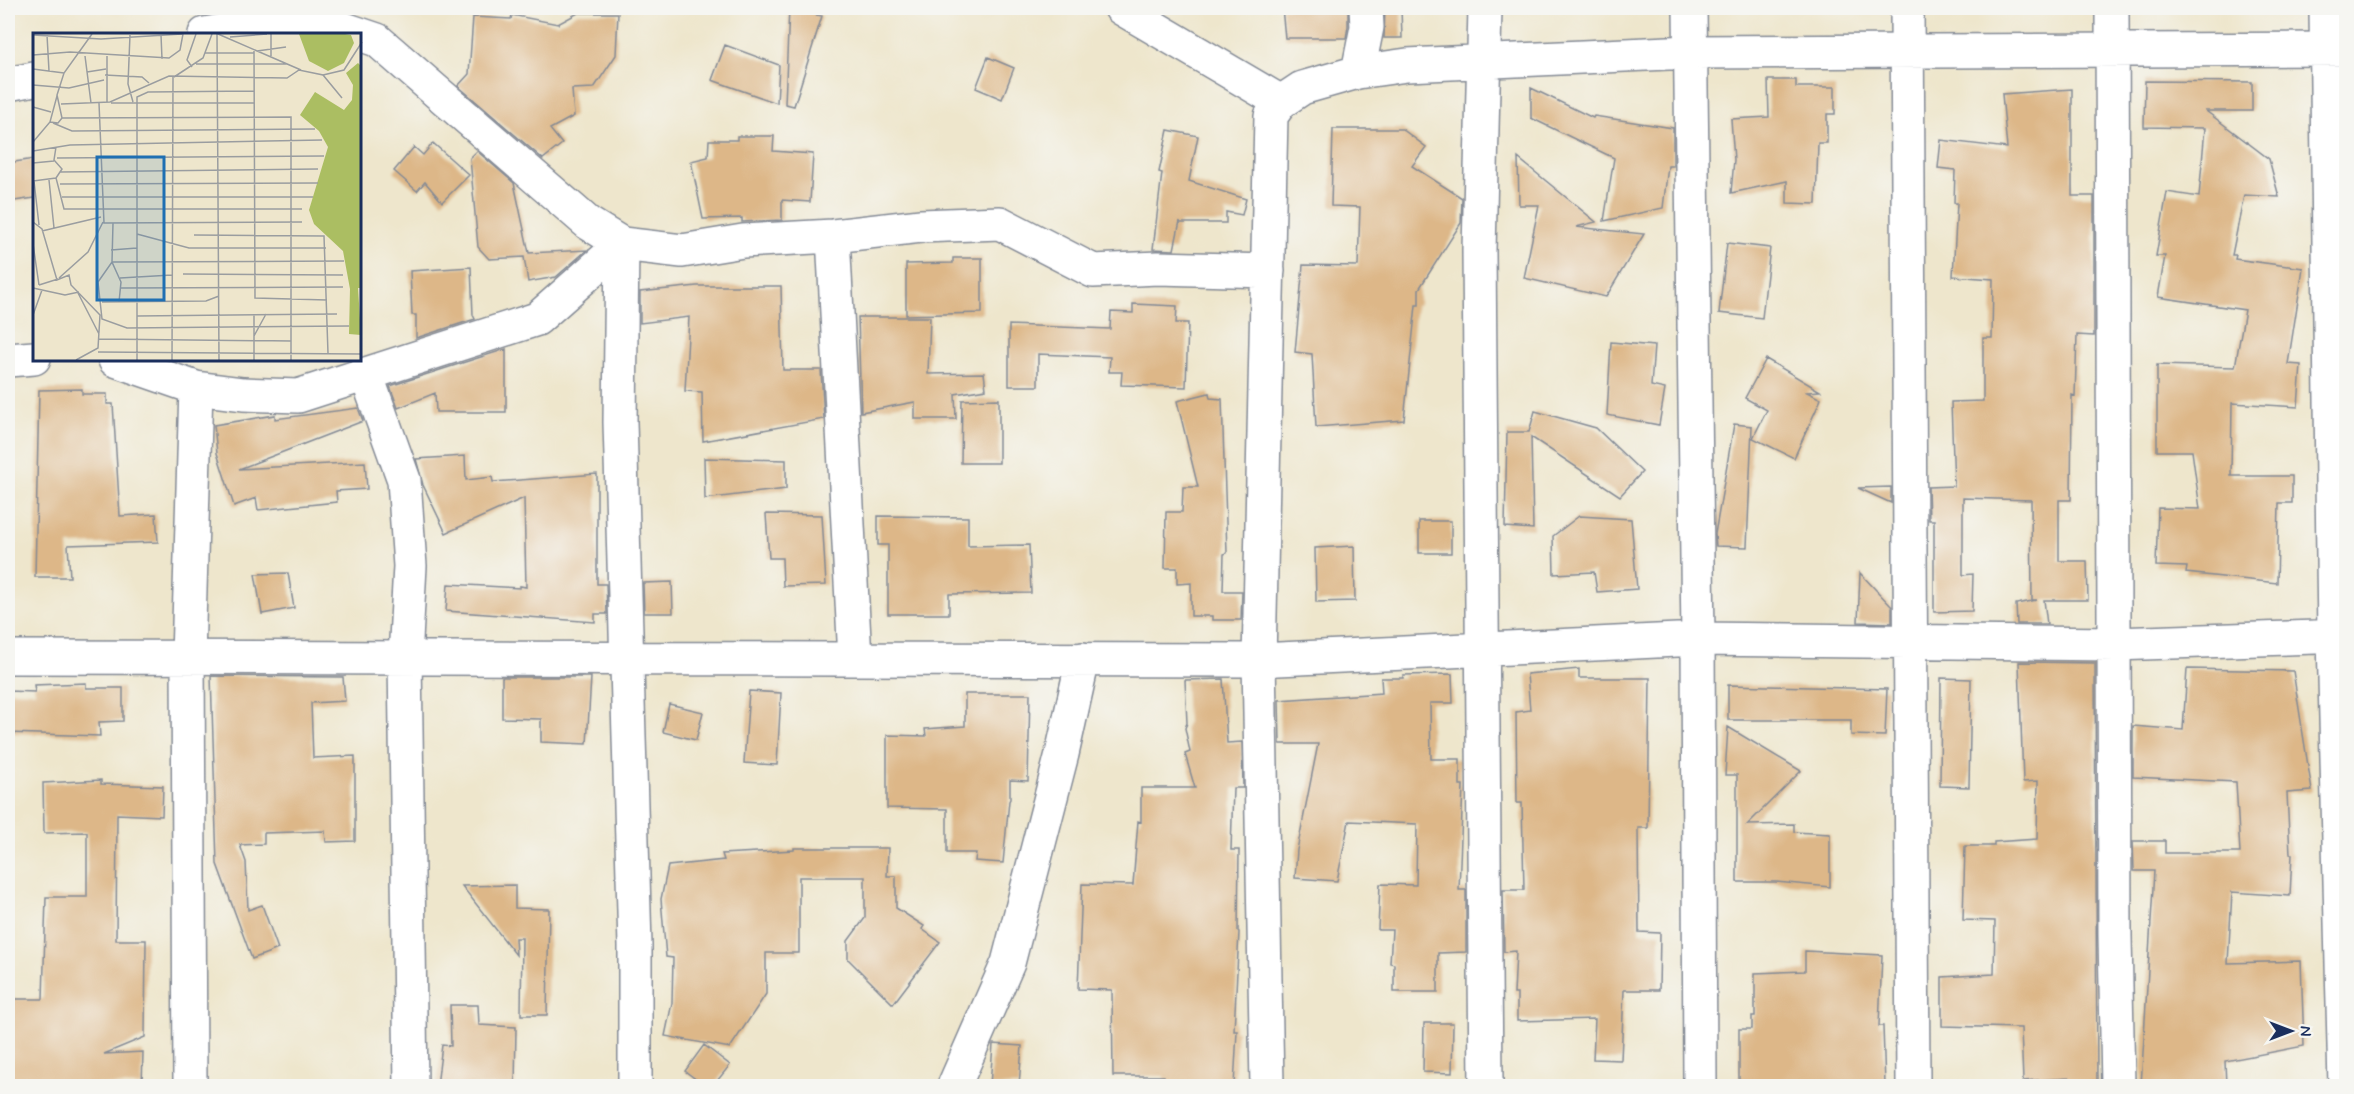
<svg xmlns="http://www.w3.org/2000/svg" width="2354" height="1094" viewBox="0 0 2354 1094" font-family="Mynerve,sans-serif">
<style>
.building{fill:#ddb788}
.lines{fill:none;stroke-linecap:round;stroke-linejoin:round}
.minor-casing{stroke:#848a95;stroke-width:36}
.minor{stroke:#fff;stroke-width:33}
.inset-road{fill:none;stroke:#9a9da0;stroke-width:1.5}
.view{fill:#1f6fb2;fill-opacity:0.15;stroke:#1f6fb2;stroke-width:3}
.inset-edge{fill:none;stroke:#1b2f5e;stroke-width:3}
</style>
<rect width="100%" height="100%" fill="#f6f6f2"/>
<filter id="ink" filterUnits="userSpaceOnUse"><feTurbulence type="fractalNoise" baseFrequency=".0167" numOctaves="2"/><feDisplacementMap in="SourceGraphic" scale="12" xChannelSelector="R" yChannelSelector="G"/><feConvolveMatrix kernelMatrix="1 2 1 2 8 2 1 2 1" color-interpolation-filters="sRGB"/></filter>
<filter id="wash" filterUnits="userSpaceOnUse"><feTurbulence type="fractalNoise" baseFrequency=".008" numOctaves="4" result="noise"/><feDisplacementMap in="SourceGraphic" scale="24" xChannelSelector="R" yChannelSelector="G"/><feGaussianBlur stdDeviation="1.35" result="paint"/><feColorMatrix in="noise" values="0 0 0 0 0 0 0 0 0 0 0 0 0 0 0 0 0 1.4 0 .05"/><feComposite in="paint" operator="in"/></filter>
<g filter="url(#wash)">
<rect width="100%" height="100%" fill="#eee6cc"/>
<g id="blocks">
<!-- building -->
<path class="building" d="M789,8l28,1 -1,6 6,1 -28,90 -9,-2z
M1282,8h66v18l-2,12h-61z
M1385,8h16l1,30h-18z
M578,13h40l-2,42 -22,33 -22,1 2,27 -24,13 12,15 -19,15 -85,-73 11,-12 4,-57 38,2 1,-4 46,9z
M725,45l54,20 -2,38 -65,-23z
M988,57l26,11 -12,31 -26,-11z
M1768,80h28v7h39v27h-8v29h-9l-2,61 -29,-1v-22l-56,12 3,-33 -3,-41 38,-2z
M2145,81l107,1v29h-46l63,48 10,38 -35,-2 -12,60h4l-1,4 68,9 -15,96 13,1 -3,42 -66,-4 -1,73h61v27h-13l-2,80 -91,-10 1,-6 -31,-1 2,-58 42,1 -8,-58h-35v-86l78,2 10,-57 -87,-13 7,-41h-9l11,-64 32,5 6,-69 -61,-1z
M1531,88l62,30 1,-2 79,12v38h-5l-5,42 -59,13 10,-63 -83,-40z
M2072,89v107h22v140l-17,-1 -2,61 -3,-1 -1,105h-12v61h28l1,39h-44l3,24h-30l-1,-20 21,-4h-5l-1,-100 -68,-2v77l10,-1 -1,37 -38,1v-92h-5l-1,-33 26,-1 -3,-84 32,-1v-63h9l1,-59 -40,-3 4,-73h-3l1,-33 -17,-2 3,-28 66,8 -5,-54z
M1333,129h69l24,18 -14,19 50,32 -1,25 -42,66v16h-3l-12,115 -88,7 -4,-73 -17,-2 8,-87 55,1 2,-59 -29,-1z
M1168,130l30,6 -9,45 57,18 -4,16 -16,-3v11h-46v-2l-6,29 -21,-1 9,-76 -3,-1z
M737,136h37l-1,15 40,3 -3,48 -28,-2v20l-40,2v-4l-39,1 -12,-58 17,-4 1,-17h28z
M433,143l36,32 -27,27 -17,-20 -8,9 -23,-20 20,-24 9,8z
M477,151l37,32 15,70 58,-3 -31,27 -28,5 -4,-25 -35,2 -11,-12 -8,-89z
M1518,158l78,64 -20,5 68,7 -38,63 -82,-19 15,-73h-20z
M34,159v39l-26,4v-39z
M1727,243l43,5 -8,70 -43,-5z
M953,258h29v55l-76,2v-51l47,-1z
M471,267l2,48 2,4 -59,19v-23h-4l-2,-44z
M697,286h84l2,84h38l3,49 -121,22 -1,-49 -17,-1 4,-74 -49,6v-31z
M1133,304l44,2 -1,17h12l-2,64 -65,-2 1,-13h-13l1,-15 -72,-3v32h-29v-61l101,4 1,-17 22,1z
M858,317h72l-2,57 56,-1 2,16 -31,5 1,25h-41v-17l-54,10z
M1611,342l43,4 -3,40 14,3 -6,36 -52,-10z
M506,349v63h-70l-1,-19 -37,15 -8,-22z
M1766,359l54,32 -13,1 14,7 -27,59 -41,-20 14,-28 -22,-12z
M82,389v5h25v10h6l7,112 36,-2 2,28 -90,3 2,32h-35l4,-187z
M1209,393l1,5 12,1 5,154 -3,1 -1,37h19l-1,29h-29v-4h-21v-33l-14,1v-16h-12l1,-56h16l1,-25h15l-21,-86z
M999,399v64h-38l1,-63z
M358,408l5,13 -124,48 126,-7 2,27 -31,2 1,11 -79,8 -2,-12 -22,8 -17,-53 -3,-28 61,-10v4z
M1535,411l61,17 46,44 -22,24 -89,-59 2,92 -28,-2 2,-95h22z
M1734,424l18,2 -5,121 -31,-1 -1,-12z
M465,456l1,24 26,-3 1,5 104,-8v110h9l1,30h-12v8l-149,-11 2,-27 72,4v-2l6,1 -2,-89 -78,35 -23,-48 -7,-26z
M704,458l82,2v29l-81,10z
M1891,487v16l-33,-15z
M766,514l56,1 4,70 -43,1 -1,-28h-13z
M878,516l90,1v29l61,-1 2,48 -82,1v20h-61v-69h-10z
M1579,516l52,3 6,70 -40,3 -3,-20 -40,2 -1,-38z
M1419,521h32v32h-32z
M1354,546l1,55 -39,1 -1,-54z
M288,573l6,35 -32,6 -7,-40z
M1860,573l32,34v16l-34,-1z
M672,582l1,31h-29l-1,-30z
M2019,662l76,1 2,423h-27v-8l-47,3 -2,-53 -79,-2v-49l52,-3 1,-53 -32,-1 2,-74h29v-4l43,-3 1,-58 -15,1z
M1579,669v9h71l-2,150h-10l1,104 21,1 -1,57h-35l-3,70 -28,-1 2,-40 -78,2v-27h-3l2,-43 -12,1 -1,-62h21l-2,-87h-5l-1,-91 14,-2 -3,-36z
M2187,669l106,2 19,120 -25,2 3,61h2l-2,42 -58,-4 -4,71 73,-2 3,85 -79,15 1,25h-85l13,-215h-20l-1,-30h32v12h75l-4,-71 -103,-5v-51l50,4z
M1452,674l1,29h-23l1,56h29v26h3l-4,105h7v62l-28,1v39h-44v-28l-4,-1 2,-33h-14l2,-46 36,1 1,-61 -68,-3 -12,60 -42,-3 2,-28 21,-106h-38l-1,-44 103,-7 -1,-15h22v-3z
M211,676l132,1 2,24 -34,2 2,55 42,-2v85l-29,1 -1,-11 -61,2v11l-24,1 6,17 2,48 14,-5 16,44 -26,10 -35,-95z
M502,677h89l-4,67 -46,-2v-23l-39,-1z
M1941,678l30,1 -2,108 -29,-1z
M1223,679l4,64 15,-1 1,46h-10l-2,62h8l-1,81 1,1 -5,99h3l-3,55h-70v-10h-51l-1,-86 -34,-1 4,-105 51,1 5,-64 3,1v-34h54l-10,-34 5,-2 -5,-24 2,-5 -2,-43z
M86,683v5h37v33l-24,1 1,14 -92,-3v-42l27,1 -1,-7z
M1728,685l159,4 -2,47 -34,-1v-15h-123z
M749,691l32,2 -4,72 -33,-2z
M965,694h65l-2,87 -18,-1v19l-1,2 -6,62 -28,-2 1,-8h-29v-44l-60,-1v-73l39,1 -1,-7 40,-3z
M669,704l34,8 -7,28 -33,-8z
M1728,727l73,44 -54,54 47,-1v8l36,2v53l-54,-5h-39v-107h-12z
M101,780v4l62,2 -1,30 -45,-2 -1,126h30l-1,97 -41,17 39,-2 -1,34 -134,-4v-83h35l3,-102h41v-65l-43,1 -1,-50z
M794,848h94l-1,28h9v32l28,18 -2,3 18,13 -47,62 -45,-45v-18l17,-23v-41h-66v76h-33v41l-36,54 -65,-12 7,-33 1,-45 -7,-1 -5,-58 7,-33 56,-6 -2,-6 72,-4z
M515,885v23l34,1 -2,106h-26l1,-77h-7l1,17 -54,-69z
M1805,951l77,4 -3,71h4l2,60h-146v-57h13v-13h3v-43l50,-2z
M450,1005h28l1,20 37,2 -1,59h-78l5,-41 9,1z
M1424,1023h29l-1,50 -29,-1z
M993,1044l29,2 -3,40h-29z
M704,1045l26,20 -17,21h-8l-20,-15z"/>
</g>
</g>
<g filter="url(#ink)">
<use href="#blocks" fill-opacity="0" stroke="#848a95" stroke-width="1.5"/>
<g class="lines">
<!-- minor casing -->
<g class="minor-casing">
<path id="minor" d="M1121,8l160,94
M1485,8l-6,242 7,836
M1690,8l8,631 2,447
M1907,8l6,1078
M2112,8l3,928 3,150
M2326,8l8,628 11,450
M205,34l101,-18 71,24 211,183 34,21 -2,178 15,524v140
M1358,72l9,-45 -1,-19
M8,84l26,-5
M833,236l22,423
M8,360l26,-2
M115,360l81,28 47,6 55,2 239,-77 85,-75 60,7 61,-10 90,-5 88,-10 79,-3 93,48 65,-3 110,3
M366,374l38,106 6,86 -5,92 6,428
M8,657l1251,3 439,-21 417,5 231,-8
M190,1086l-2,-429 8,-269
M954,1086l54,-123 54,-209 21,-95
M1267,1086l-8,-426 12,-544 10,-14 21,-14 56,-16 49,-7 283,-13 656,-3"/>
</g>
<!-- minor -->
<use href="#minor" class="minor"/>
</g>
</g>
<!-- overview -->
<g transform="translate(33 33)">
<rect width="328" height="328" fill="#eee6cc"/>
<path d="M266,1h46l6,1 3,8 -10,20 -16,8 -19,-10zM325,30l3,3 1,222h-4l3,47 -12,-1 1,-45 -7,-38 -29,-27 -5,-14 19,-63 -9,-16 -19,-16 15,-23 29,18 8,-10 1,-15 -7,-12z" fill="#abbe62"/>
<path class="inset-road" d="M184,1l2,326M185,1l83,36M238,1v22M0,2l68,4 81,-5M14,2l2,36M97,2l-2,49 5,18M128,2l1,24M197,4l37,-3M221,18l1,247 72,2M224,18l29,-4M172,20h49M0,22l37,-3 99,6 11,-8 3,-16M52,23l6,47M74,23v47M163,31h90M159,34l-5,-7 9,-26M0,36l31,4M54,39l19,-3M72,42l37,2 7,6M290,42l21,-5 18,-28M141,44l29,-19 9,-24M0,52l36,3 35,-8M66,70l5,120 198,-1M78,70h143M28,71l49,-2 59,-26 118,2 12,-8 24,5 19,23M0,74l18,5M29,85l229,-1v243M17,89l8,1 4,-5 -5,-23 7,-22 28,-39M20,90l19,8 243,-2M0,109l17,-20 7,-26M23,114l-2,13 8,9 -6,9 8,31h238M0,118l37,-6 252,-5M24,125l267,-2M0,130l21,-2M27,139l258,-3M16,147l5,48M0,148l23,-3M1,148l5,44M27,151l258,-1M29,164h251M0,189l9,7 15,51 12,-5 2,10 29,30 -2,33 -22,12M80,190l-1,39 9,20 -2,20M9,198l59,-14M104,201l52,14h137M161,202l130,1 4,117M0,211l6,41M78,217l26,-2M311,228l-232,1 -14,20 4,37 25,9 222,-2M150,241l160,1M26,245l29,-26 15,-30M87,245l52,-3M6,252l19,-6M0,255l32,7 14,-3M88,255l222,-1M45,260l21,41M69,269l104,-1 13,-5M221,281v46M0,282l9,-25M104,283l200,-2M221,303l12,-22M66,306l192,2M65,319l264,2M104,327v-263l11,-5 106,-1M139,327l1,-283"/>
<path class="view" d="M64,124h67v143h-67z"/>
<rect width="328" height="328" class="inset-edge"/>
</g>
<!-- margin -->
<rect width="2354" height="1094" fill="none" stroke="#f6f6f2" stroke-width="30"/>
<!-- north arrow -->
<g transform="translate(2291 1031) rotate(90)" stroke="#f6f6f2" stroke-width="4.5" paint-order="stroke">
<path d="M0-4.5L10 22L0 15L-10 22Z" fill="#1b2f5e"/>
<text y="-9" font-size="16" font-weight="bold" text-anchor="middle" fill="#1b2f5e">N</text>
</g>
</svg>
